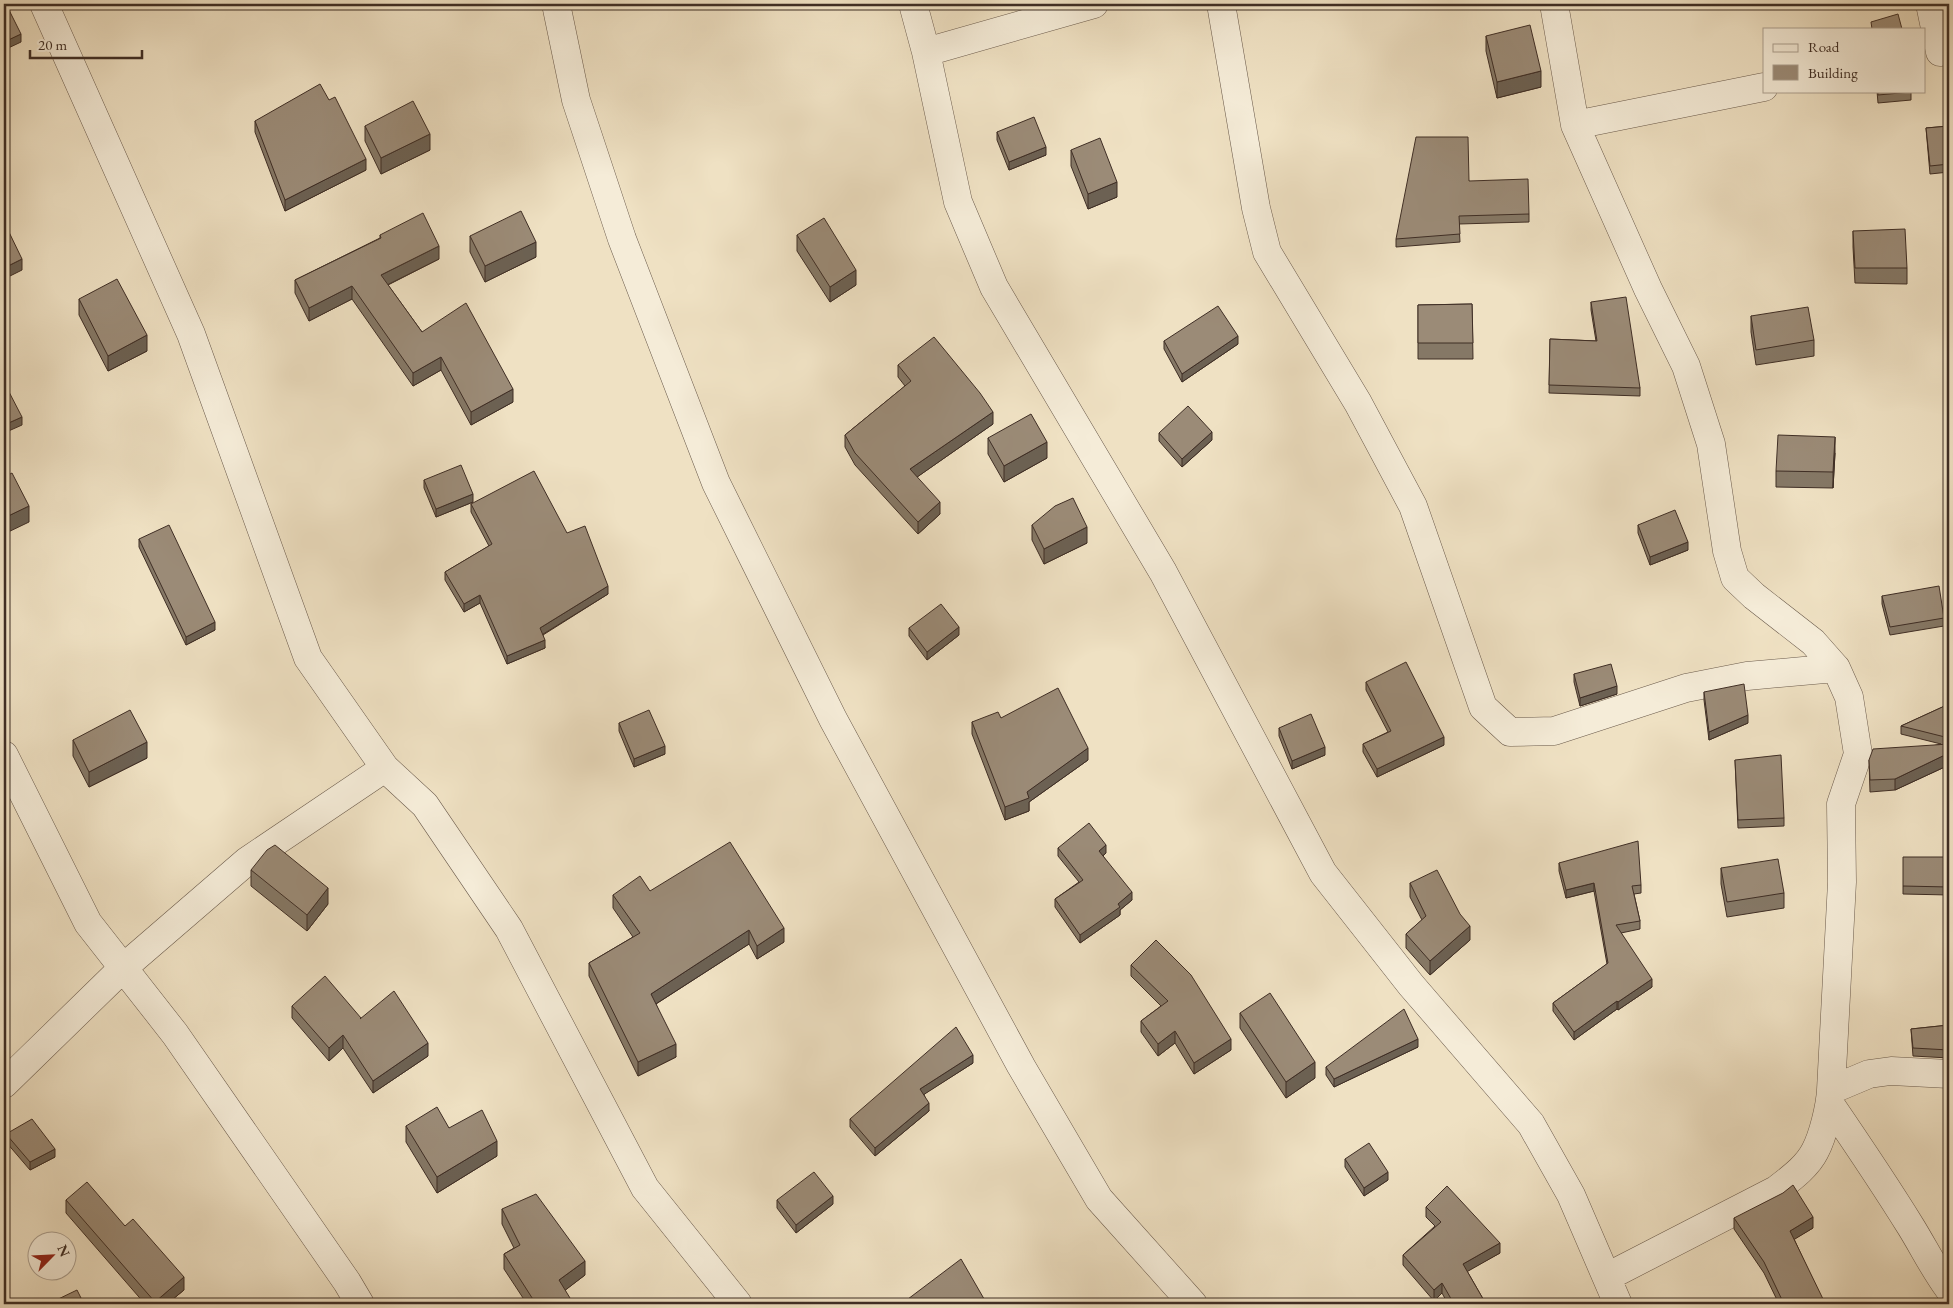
<svg xmlns="http://www.w3.org/2000/svg" width="1953" height="1308" viewBox="0 0 1953 1308" font-family="'EB Garamond',serif">
<style>
.lines{fill:none;stroke-linecap:round;stroke-linejoin:round}
.minor-casing{stroke:#6b5b4c;stroke-width:29}
.minor{stroke:#f5ecd8;stroke-width:28}
.wall{fill:#857866;stroke:#3f2e25}
.shaded-wall{fill:#6c6153;stroke:#3f2e25}
.building{fill:#9b8b77;stroke:#3f2e25}
</style>
<rect width="100%" height="100%" fill="#efe1c3"/>
<filter id="stains"><feTurbulence type="fractalNoise" baseFrequency=".004" numOctaves="4"/><feColorMatrix values="0 0 0 0 .2 0 0 0 0 .09 0 0 0 0 .02 0 0 0 .5 -.17"/></filter>
<radialGradient id="worn" r=".72"><stop offset=".6" stop-color="#630" stop-opacity="0"/><stop offset="1" stop-color="#630" stop-opacity=".3"/></radialGradient>
<g class="lines">
<!-- minor casing -->
<g class="minor-casing">
<path id="minor" d="M44,4l147,330 117,324 77,110 40,37 84,124 136,259 93,116
M556,4l20,96 46,139 94,244 117,236 188,347 78,133 94,105
M913,4l13,48 32,150 36,85 169,285 160,301 88,112 120,139 40,71 47,109
M1221,4l35,204 11,44 91,151 55,103 70,201 27,25 44,-1 132,-43 61,-12 89,-8
M1554,4l21,121 73,164 38,77 25,78 16,107 8,27 19,18 59,46 23,26 13,29 9,57 -17,50 1,78 -11,208c-1,17 -8,46 -16,61 -8,16 -25,28 -39,39l-169,87
M1930,4l10,48
M926,52l168,-48
M1575,125l189,-38
M4,755l84,168 87,111 172,248 13,22
M4,1084l119,-116 124,-107 138,-93
M1831,1090l38,-16 22,-3 58,3
M1830,1104c28,41 55,81 81,123 13,21 23,42 38,62"/>
</g>
<!-- minor -->
<use href="#minor" class="minor"/>
</g>
<!-- wall -->
<path class="wall" d="M1486,36l55,51 -44,11 -11,-47z
M1877,91h34v9l-33,3z
M255,121l111,49 -81,41 -30,-79z
M365,126l65,24 -49,24 -16,-33z
M1949,126v46l-19,2 -4,-46z
M997,132l49,23 -37,15 -12,-30z
M1071,150l46,47 -29,12 -17,-43z
M1469,181l60,33v8l-70,2 1,18 -64,5v-8z
M1853,231l54,37v16l-52,-1 -2,-36z
M380,235l59,24 -51,26 34,47 91,70 -42,23 -30,-55 -28,16 -61,-87 -43,22 -14,-28v-13l85,-42z
M797,235l59,50 -26,17 -33,-51z
M470,236l66,21 -51,25 -15,-30z
M79,299l68,52 -39,20 -29,-56z
M1591,302l49,86v8l-91,-3 1,-54 46,2 -5,-31z
M1472,304l1,55h-55v-54z
M1751,316l63,24v16l-58,9 -5,-33z
M1164,341l74,3 -56,38 -18,-33z
M898,365l95,59 -76,53 23,37 -22,20 -63,-69 -10,-18v-12l60,-49 -7,-9z
M1159,433l53,7 -30,27 -23,-26z
M988,438l59,20 -43,24 -16,-28z
M1835,453l-2,35 -57,-1v-16z
M424,480l49,22 -37,15 -12,-29z
M471,504l96,29 41,61 -65,41 2,13 -38,16 -27,-61 -16,9 -19,-32v-8l44,-26 -18,-34z
M1032,525l55,18 -43,21 -12,-24z
M1638,525l50,25 -38,15 -12,-32z
M139,539l76,91 -29,15 -47,-98z
M1882,596l62,22v8l-54,9 -8,-31z
M909,628l50,7 -32,25 -18,-24z
M1574,674l43,20 -37,12 -6,-24z
M1366,682l78,63 -67,32 -14,-25v-8l25,-12 -22,-42z
M1704,692l44,31 -39,17 -5,-40z
M1949,704v61l-54,25 -25,2 -1,-32 72,-16 -40,-10v-8z
M1001,718l87,42 -59,42v9l-24,9 -33,-86v-12z
M619,723l46,31 -31,13 -15,-36z
M1279,728l46,27 -33,14 -13,-33z
M73,740l74,18 -58,29 -16,-31z
M1735,760l49,58v8l-46,2z
M1058,848l48,5 -3,3 29,44 -12,10v5l-40,28 -25,-36v-8l24,-17 -21,-26z
M1949,857v38l-46,-1v-8z
M1559,863l82,22v8l-7,1 6,27v8l-19,4 31,54 -34,23 -1,-1 -43,31 -21,-29v-8l54,-39 -13,-73 -28,7 -7,-27z
M1721,868l63,25v15l-57,9 -6,-33z
M251,870l77,34 -21,27 -56,-45z
M1410,883l60,57 -40,35 -24,-27v-14l16,-14 -12,-23z
M650,891l134,51 -27,17 -8,-15 -93,60 20,53 -38,19 -49,-100v-13l44,-26 -20,-29v-13z
M1131,965l100,85 -37,24 -19,-31 -17,13 -17,-24v-11l20,-15 -30,-30z
M292,1006l69,12 67,38 -55,37 -30,-45 -14,13 -37,-43z
M1240,1013l75,65 -29,20 -46,-70z
M1949,1025v33l-36,-2 -2,-27z
M1418,1047l-84,40 -8,-12v-8z
M973,1063l-49,31 5,17 -54,45 -25,-29v-8z
M406,1126l43,2 48,28 -60,37 -31,-51z
M6,1134l49,23 -25,13 -24,-28z
M1345,1159l43,21 -24,16 -19,-29z
M66,1200l59,26 59,64 -17,14h-22l-79,-91z
M777,1200l56,4 -37,29 -19,-25z
M1426,1207l74,46 -33,18 19,33h-38l-6,-11 -8,8 -31,-36v-10l32,-29 -9,-9z
M502,1209l83,66 -20,15 5,14h-43l-23,-35v-15l10,-6 -12,-24z
M1734,1218l79,10 -19,11 30,65h-45l-15,-31 -30,-44z"/>
<!-- shaded-wall -->
<path class="shaded-wall" d="M123,4h8l-8,3z
M21,34v8l-17,8v-8z
M1541,71v16l-44,11v-16z
M430,134v16l-49,24v-16z
M1046,147v8l-37,15v-8z
M366,159v11l-81,41v-11z
M1117,182v15l-29,12v-15z
M536,242v15l-51,25v-16z
M439,246v13l-58,29v-13z
M22,259v11l-18,9v-11z
M856,270v15l-26,17v-15z
M352,286v13l-43,22v-13z
M147,335v16l-39,20v-15z
M1238,336v8l-56,38v-8z
M441,357v13l-28,16v-13z
M513,389v13l-42,23v-13z
M993,412v12l-83,58v-13z
M22,417v8l-18,8v-8z
M1212,432v8l-30,27v-8z
M1835,437v16l-2,35v-16z
M1047,442v16l-43,24v-16z
M473,494v8l-37,15v-8z
M940,502v12l-22,20v-12z
M29,506v16l-25,12v-16z
M1087,527v16l-43,21v-15z
M1688,542v8l-38,15v-8z
M608,586v8l-68,42v-8z
M480,595v8l-16,9v-8z
M215,622v8l-29,15v-8z
M959,627v8l-32,25v-8z
M545,640v8l-38,16v-8z
M1617,686v8l-37,12v-8z
M1748,715v8l-39,17v-8z
M1444,737v8l-67,32v-8z
M147,742v16l-58,29v-15z
M665,746v8l-31,13v-8z
M1325,747v8l-33,14v-8z
M1088,748v12l-59,42v9l-24,9v-13z
M1949,753v12l-54,25v-11z
M1106,845v8l-7,6v-8z
M1594,883v8l-28,7v-8z
M328,888v16l-21,27v-16z
M1132,892v8l-12,10v5l-40,28v-8z
M1470,926v14l-40,35v-14z
M784,928v14l-27,17v-13z
M749,930v14l-98,63v-13z
M1652,979v8l-34,23v-8z
M1617,1001v8l-43,31v-8z
M1175,1031v12l-17,13v-12z
M343,1035v13l-14,13v-13z
M1231,1039v11l-37,24v-11z
M1418,1039v8l-84,40v-8z
M428,1043v13l-55,37v-12z
M676,1044v13l-38,19v-14z
M973,1055v8l-53,34v-8z
M1315,1062v16l-29,20v-16z
M929,1103v8l-54,45v-8z
M497,1141v15l-60,37v-16z
M55,1149v8l-25,13v-8z
M1388,1172v8l-24,16v-8z
M833,1196v8l-37,29v-8z
M1813,1217v11l-23,14v-11z
M1500,1243v10l-37,21v-10z
M585,1261v14l-26,20v-15z
M184,1277v13l-17,14h-12v-2z
M1442,1283v10l-8,8v-11z
M570,1298v6h-9z
M1824,1301v3h-7z"/>
<!-- building -->
<path class="building" d="M8,8l13,26 -17,8v-32z
M1898,14l4,15h-30l-1,-7z
M1530,25l11,46 -44,11 -11,-46z
M320,84l9,16 6,-3 31,62 -81,41 -30,-79z
M1878,91h33v1l-33,3z
M413,101l17,33 -49,24 -16,-32z
M1034,117l12,30 -37,15 -12,-30z
M1949,126v38l-19,2 -4,-38z
M1416,137h52l1,44 59,-2 1,35 -70,2 1,18 -64,5z
M1100,138l17,44 -29,12 -17,-44z
M521,211l15,31 -51,24 -15,-30z
M423,213l16,33 -58,29 41,57 44,-29 47,86 -42,23 -30,-55 -28,16 -61,-87 -43,22 -14,-28 86,-42 -1,-3z
M824,218l32,52 -26,17 -33,-52z
M7,228l15,31 -18,9v-38z
M1905,229l2,39h-52l-2,-37z
M117,279l30,56 -39,21 -29,-57z
M1626,297l14,91 -91,-3 1,-46 47,2 -6,-39z
M1472,304l1,39h-55v-38z
M1218,306l20,30 -56,38 -18,-33z
M1808,307l6,33 -58,10 -5,-34z
M934,337l46,56 13,19 -83,57 30,33 -22,20 -63,-69 -10,-18 66,-54 -13,-16z
M8,390l14,27 -18,8v-34z
M1188,406l24,26 -30,27 -23,-26z
M1031,414l16,28 -43,24 -16,-28z
M1778,435l57,2 -2,35 -57,-1z
M461,465l12,29 -37,15 -12,-29z
M534,471l33,62 18,-7 23,60 -68,42 5,12 -38,16 -27,-61 -16,9 -19,-32 47,-28 -21,-40z
M12,473l17,33 -25,12v-41z
M1073,498l14,29 -43,22 -12,-24 23,-19z
M1675,510l13,32 -38,15 -12,-32z
M169,525l46,97 -29,15 -47,-98z
M1939,586l5,32 -54,9 -8,-31z
M941,604l18,23 -32,25 -18,-24z
M1406,662l38,75 -67,32 -14,-25 28,-13 -25,-49z
M1611,664l6,22 -37,12 -6,-24z
M1744,684l4,31 -39,17 -5,-40z
M1058,688l30,60 -61,44 2,6 -24,9 -33,-85 26,-10 3,6z
M1949,704v34l-48,-12z
M130,710l17,32 -58,30 -16,-32z
M649,710l16,36 -31,13 -15,-36z
M1311,714l14,33 -33,14 -13,-33z
M1949,744v9l-54,26 -25,1 -1,-20 4,-11z
M1781,755l3,63 -46,2 -3,-60z
M1089,823l17,22 -7,6 33,41 -14,12 2,3 -40,28 -25,-36 28,-19 -25,-32z
M1638,841l3,44 -9,1 8,35 -24,4 36,54 -34,23 -1,-1 -43,31 -21,-29 55,-40 -14,-80 -28,7 -7,-27z
M730,842l54,86 -27,18 -8,-16 -98,64 25,50 -38,18 -49,-99 51,-30 -27,-38 27,-19 10,15z
M275,845l53,43 -21,27 -56,-45 16,-20z
M1903,857h46v30l-46,-1z
M1778,859l6,34 -57,9 -6,-34z
M1437,870l23,44 10,12 -40,35 -24,-27 20,-18 -16,-33z
M1156,940l35,35 40,64 -37,24 -19,-32 -17,13 -17,-23 27,-20 -37,-36z
M325,976l36,42 -1,1 34,-28 34,52 -55,38 -30,-46 -14,13 -37,-42z
M1270,993l45,69 -29,20 -46,-69z
M1404,1009l14,30 -84,40 -8,-12z
M1949,1025v25l-36,-2 -2,-19z
M956,1027l17,28 -53,34 9,14 -54,45 -25,-29z
M437,1107l12,21 33,-18 15,31 -60,36 -31,-51z
M32,1119l23,30 -25,13 -24,-28z
M1369,1143l19,29 -24,16 -19,-29z
M814,1172l19,24 -37,29 -19,-25z
M87,1182l38,44 8,-7 51,58 -29,25 -89,-102z
M1793,1185l20,32 -23,14 34,70 -7,3h-33l-20,-42 -30,-44 49,-25z
M1447,1186l53,57 -37,21 23,40h-32l-12,-21 -8,7 -31,-35 38,-33 -15,-15z
M536,1194l49,67 -26,19 11,18 -9,6h-25l-32,-50 16,-9 -18,-36z
M961,1259l26,45h-76l-3,-5z
M77,1290l7,14h-36z"/>
<!-- margin -->
<rect width="1953" height="1308" fill="none" stroke="#efe1c3" stroke-width="20"/>
<rect x="5" y="5" width="1943" height="1298" fill="none" stroke="#3f2e25" stroke-width="2.5"/>
<rect x="10" y="10" width="1933" height="1288" fill="none" stroke="#3f2e25"/>
<!-- legend -->
<rect x="1763" y="28" width="162" height="65" fill="#f5ecd8" stroke="#aca090"/>
<rect x="1773" y="44" width="25" height="8" fill="#f5ecd8" stroke="#aca090"/>
<text x="1808" y="52" font-size="15" fill="#3f2e25">Road</text>
<rect x="1773" y="65" width="25" height="15" fill="#9b8b77" stroke="#aca090"/>
<text x="1808" y="78" font-size="15" fill="#3f2e25">Building</text>
<!-- north arrow -->
<g transform="translate(52 1256) rotate(66)"><circle r="24" fill="#f5ecd8" stroke="#aca090"/>
<path d="M0-4L9 19L0 12L-9 19Z" fill="#8f2418"/>
<text y="-8" font-size="14" font-weight="bold" text-anchor="middle" fill="#3f2e25">N</text>
</g>
<!-- scale -->
<path d="M30 50v8h112v-8" fill="none" stroke="#3f2e25" stroke-width="2.5"/>
<text x="38" y="50" font-size="15" fill="#3f2e25" stroke="#f5ecd8" stroke-width="4" paint-order="stroke">20 m</text>
<rect width="100%" height="100%" filter="url(#stains)"/>
<rect width="100%" height="100%" fill="url(#worn)"/>
</svg>
